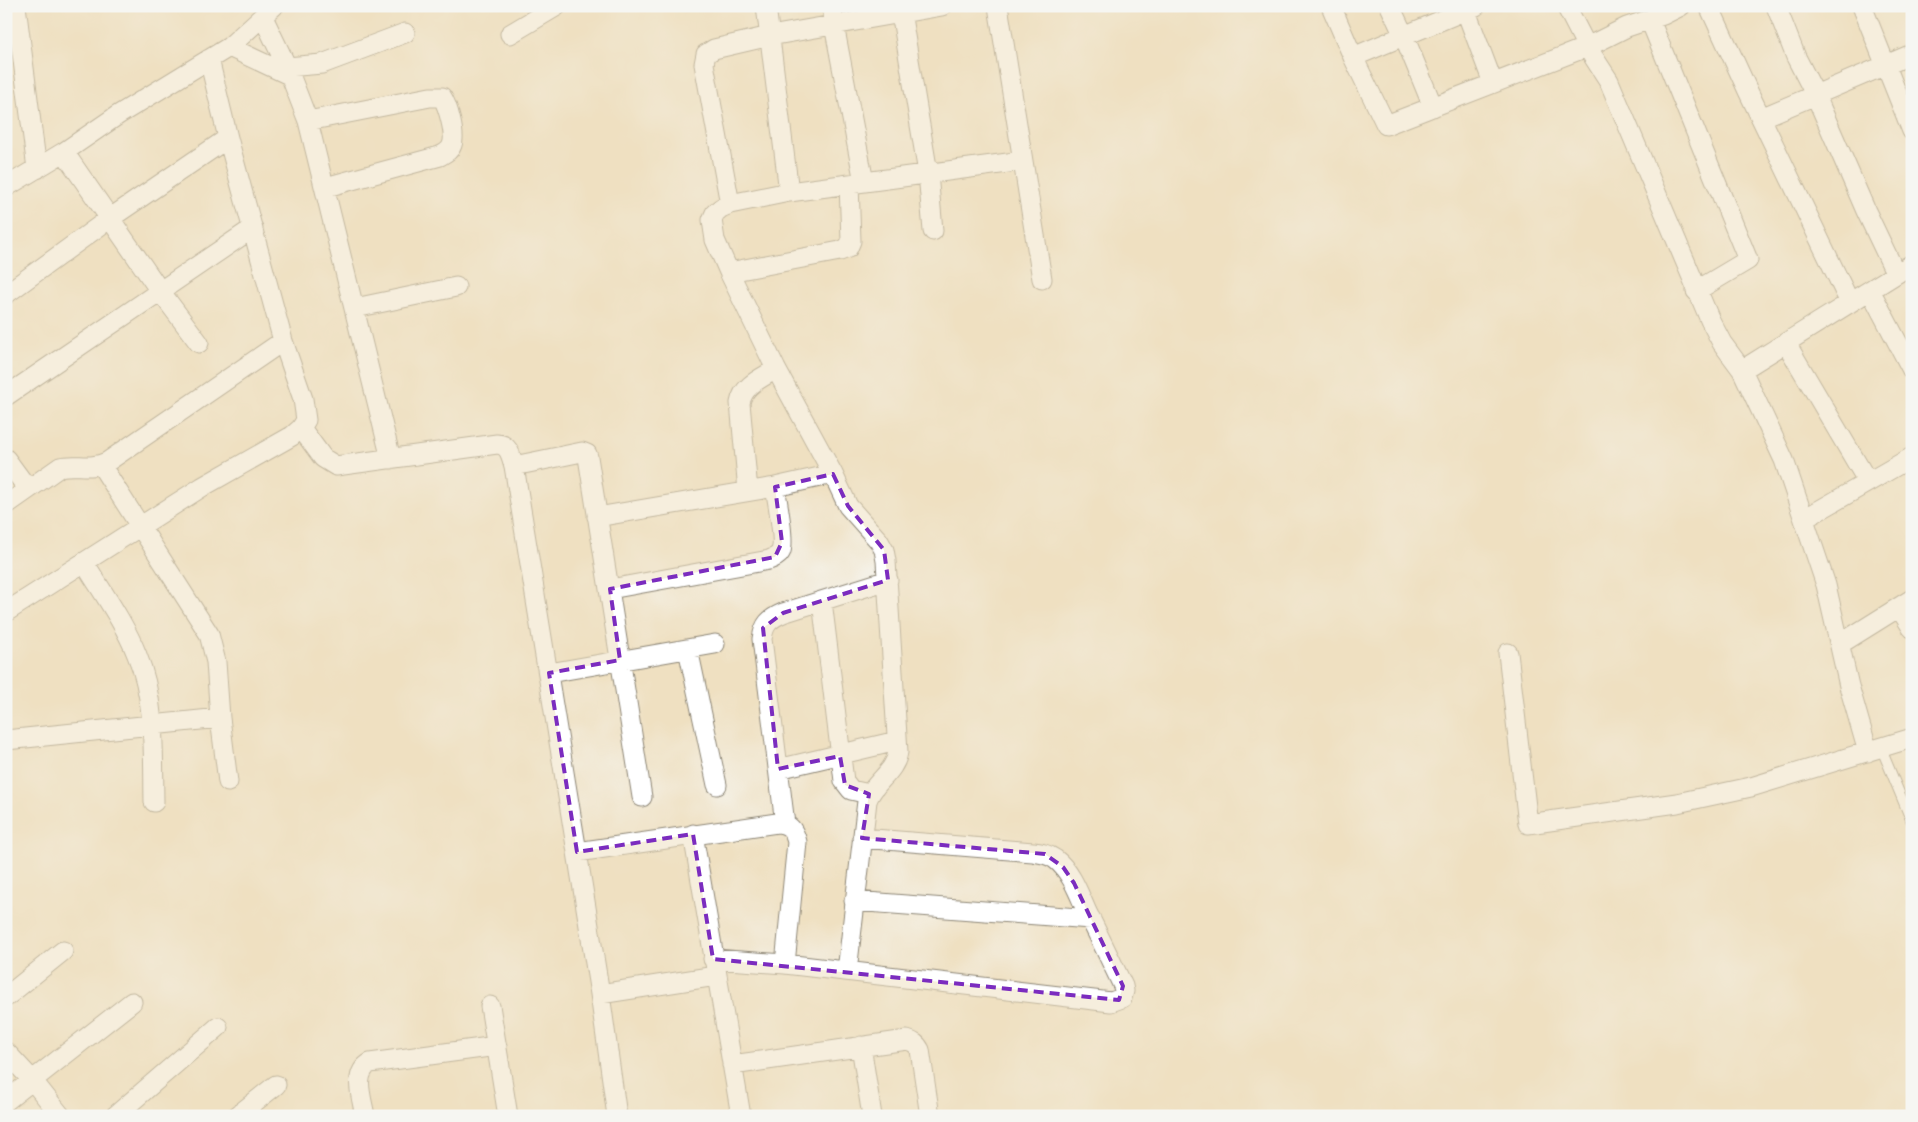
<svg xmlns="http://www.w3.org/2000/svg" width="1918" height="1122" viewBox="0 0 1918 1122" font-family="'Architects Daughter',sans-serif">
<style>
.lines{fill:none;stroke-linecap:round;stroke-linejoin:round}
.service-casing{stroke:#8d8676;stroke-width:11}
.minor-casing{stroke:#8d8676;stroke-width:21}
.service{stroke:#fff;stroke-width:9}
.minor{stroke:#fff;stroke-width:19}
.marked{fill:none;stroke:#7b2cbf;stroke-width:4;stroke-dasharray:10 6;stroke-linejoin:round}
</style>
<rect width="100%" height="100%" fill="#f6f6f2"/>
<filter id="ink" filterUnits="userSpaceOnUse"><feTurbulence type="fractalNoise" baseFrequency=".02" numOctaves="2"/><feDisplacementMap in="SourceGraphic" scale="10" xChannelSelector="R" yChannelSelector="G"/><feConvolveMatrix kernelMatrix="1 2 1 2 8 2 1 2 1" color-interpolation-filters="sRGB"/></filter>
<filter id="wash" filterUnits="userSpaceOnUse"><feTurbulence type="fractalNoise" baseFrequency=".0096" numOctaves="4" result="noise"/><feDisplacementMap in="SourceGraphic" scale="20" xChannelSelector="R" yChannelSelector="G"/><feGaussianBlur stdDeviation="1.12" result="paint"/><feColorMatrix in="noise" values="0 0 0 0 0 0 0 0 0 0 0 0 0 0 0 0 0 1.4 0 .05"/><feComposite in="paint" operator="in"/></filter>
<g filter="url(#wash)">
<rect width="100%" height="100%" fill="#efe0c1"/>
</g>
<g filter="url(#ink)">
<g class="lines">
<!-- service casing -->
<g class="service-casing">
<path id="service" d="M1881,748l31,75"/>
</g>
<!-- minor casing -->
<g class="minor-casing">
<path id="minor" d="M16,6l21,163
M766,6l23,186
M832,6l2,19 30,157
M900,6l28,167 5,58
M998,6l44,273
M1331,6l22,51 33,68 201,-78 -21,-41
M1390,6l14,30 29,71
M1464,6l29,77
M1681,6l-18,9 -36,12 -40,20 22,34 101,239 12,23 20,27
M1709,6l39,85 102,212
M1776,6l20,51 19,37 51,117 30,63
M1862,6l50,125
M263,17l24,50 21,54 83,338
M1650,20l98,240 -52,31
M510,34l47,-28
M229,47l62,29
M1353,57l123,-51
M287,67l35,-3 83,-31
M1761,118l151,-64
M308,121l122,-24h12c6,9 14,38 10,48 -2,6 -7,8 -12,11l-114,31
M64,152l96,139 39,52
M6,187l58,-35 54,-37 111,-68 45,-41
M730,204l-26,-140 2,-10 8,-5 56,-13 172,-30
M729,272l111,-21 8,-3 3,-7 -2,-57
M1870,290l42,80
M6,294l103,-75 119,-81
M355,308l101,-21
M1786,343l82,139
M6,396l247,-168
M301,428l22,30 13,8 161,-22c12,0 14,12 17,22l63,386 200,-29c13,1 17,7 20,19l-12,122
M6,459l22,30
M101,465l108,169 7,28 4,56 8,64
M514,466l68,-14 5,2 1,3 54,340
M748,491l-8,-88c3,-18 22,-25 36,-34
M6,505l54,-38c16,-4 31,3 47,-5l176,-121
M597,517l178,-30 58,-13
M1804,519l108,-62
M84,562c18,30 40,60 53,93 19,45 16,99 17,147
M610,589l159,-29c5,-2 10,-4 12,-9 4,-10 -4,-52 -6,-64
M822,601l22,180 7,9 18,4
M1899,607l13,21
M6,612l196,-125 90,-51 9,-8 5,-8 -3,-21 -20,-58 -55,-203 -19,-79
M1840,644l72,-45
M688,649l29,136
M1508,653l20,171 149,-21 74,-16 161,-49
M549,673l166,-29
M6,740l214,-22
M1868,752l-19,-66 -23,-101 -42,-125 -42,-90 170,-106
M778,769l119,-28
M785,824l-23,-185c2,-15 7,-20 21,-26l105,-33
M693,834l48,282
M577,852l23,142 17,122
M854,901l237,18
M713,959l72,5 326,38 11,-4 2,-7 -1,-5c-12,-25 -24,-50 -36,-74 -8,-18 -16,-41 -32,-53 -7,-5 -14,-6 -22,-7l-171,-14
M847,971l20,-170c6,-19 28,-28 31,-49l-12,-191 -2,-11 -5,-9 -31,-35 -15,-32 -57,-105 -47,-97 -14,-32 -3,-20 3,-7 6,-5 9,-4 59,-12 234,-31
M600,994l116,-18
M6,997l57,-46
M490,1006l18,110
M861,1046l11,70
M6,1052l27,29 28,35
M732,1065l175,-25c7,2 10,4 13,10l10,66
M6,1101l126,-99
M115,1116l103,-89
M237,1116l39,-31
M365,1116c-3,-18 -13,-42 5,-53l127,-17"/>
</g>
<!-- service -->
<use href="#service" class="service"/>
<!-- minor -->
<use href="#minor" class="minor"/>
</g>
</g>
<!-- marked area -->
<path d="M0 0H1918V1122H0ZM833,474l15,32 36,44 4,30 -105,33 -20,15 15,141 62,-13 5,29 24,9 -7,44 183,16 18,13 11,16 49,103 -4,14 -406,-41 -20,-125 -116,18 -28,-179 71,-13 -10,-71 165,-32 7,-15 -7,-55z" fill="#efe0c1" fill-opacity=".55" fill-rule="evenodd"/>
<path class="marked" d="M833,474l15,32 36,44 4,30 -105,33 -20,15 15,141 62,-13 5,29 24,9 -7,44 183,16 18,13 11,16 49,103 -4,14 -406,-41 -20,-125 -116,18 -28,-179 71,-13 -10,-71 165,-32 7,-15 -7,-55z"/>
<!-- margin -->
<rect width="1918" height="1122" fill="none" stroke="#f6f6f2" stroke-width="25"/>
</svg>
